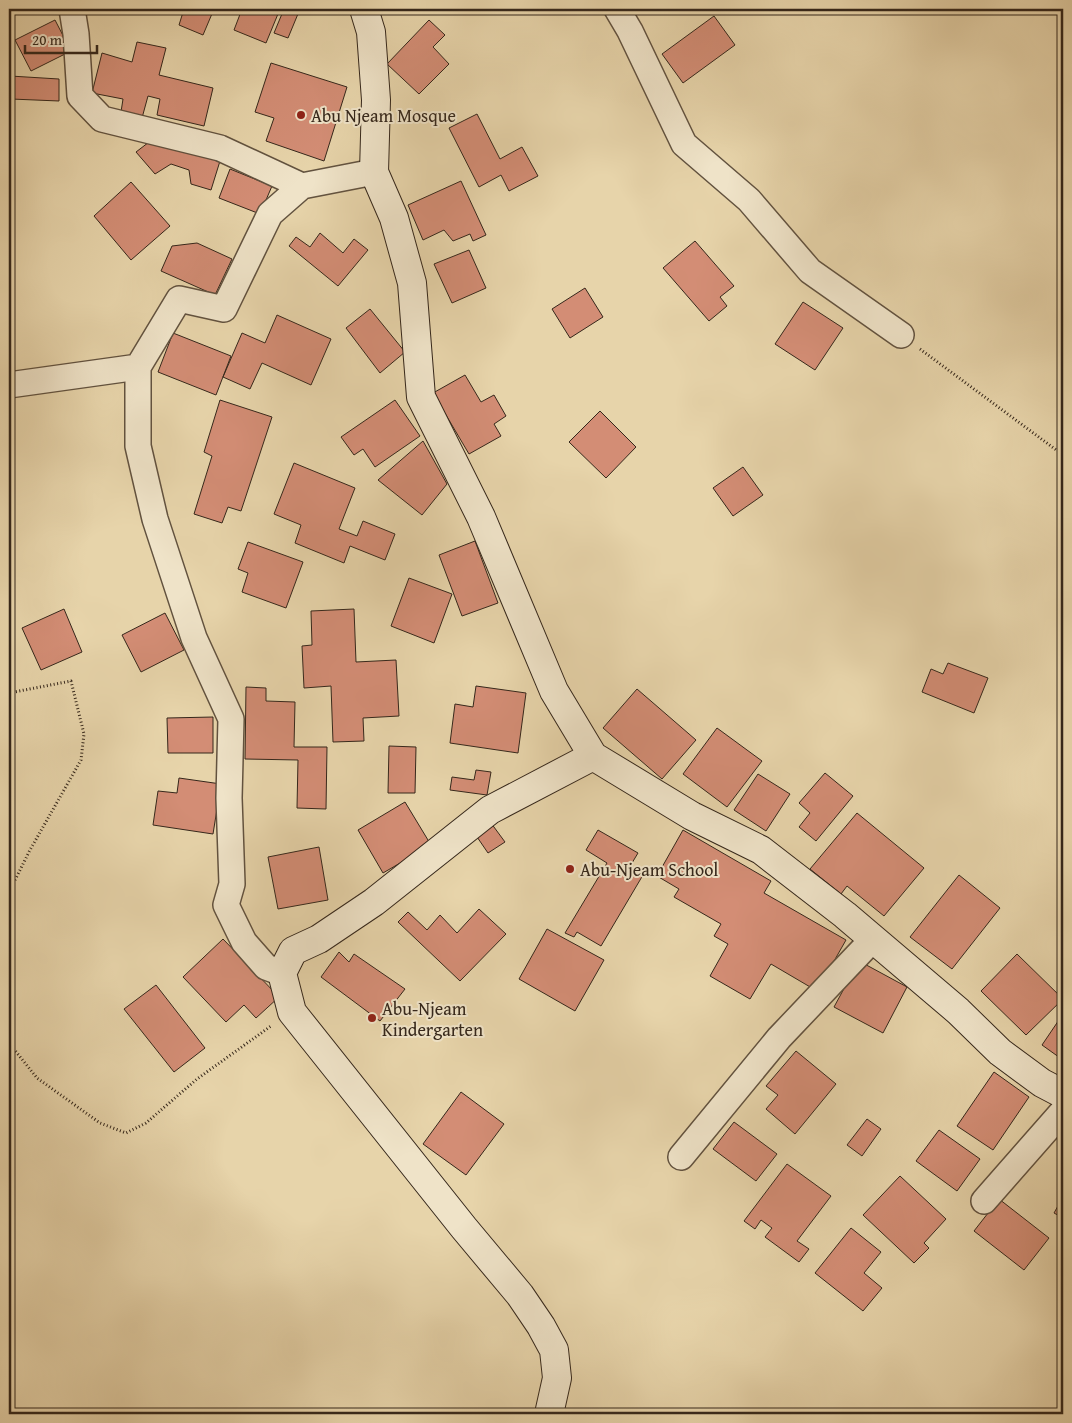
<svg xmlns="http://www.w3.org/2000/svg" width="1072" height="1423" viewBox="0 0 1072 1423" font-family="'Gentium Book Plus',serif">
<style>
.building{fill:#d38d75;stroke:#35271b}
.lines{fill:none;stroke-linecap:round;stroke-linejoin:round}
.street-casing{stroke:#62523f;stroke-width:28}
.secondary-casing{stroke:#35271b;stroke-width:30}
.path{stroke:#35271b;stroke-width:3;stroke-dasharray:1 2.5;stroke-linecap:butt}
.street{stroke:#efe3c8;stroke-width:25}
.secondary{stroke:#efe3c8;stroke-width:28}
.poi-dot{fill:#8f2418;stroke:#efe3c8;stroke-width:2}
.labels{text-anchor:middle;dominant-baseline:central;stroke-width:4;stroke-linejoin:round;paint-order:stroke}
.poi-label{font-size:18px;fill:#35271b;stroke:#efe3c8;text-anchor:start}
</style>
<rect width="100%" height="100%" fill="#e7d4aa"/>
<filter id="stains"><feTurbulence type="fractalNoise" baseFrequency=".004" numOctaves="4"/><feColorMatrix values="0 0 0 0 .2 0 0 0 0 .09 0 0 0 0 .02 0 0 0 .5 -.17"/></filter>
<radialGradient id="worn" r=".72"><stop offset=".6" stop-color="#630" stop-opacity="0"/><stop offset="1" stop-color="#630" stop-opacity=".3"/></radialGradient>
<!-- building -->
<path class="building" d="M184,9h30l-11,26 -24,-10z
M242,9h38l-14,34 -32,-13z
M284,9h16l-12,29 -14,-5z
M714,16l21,29 -52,38 -21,-29z
M55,20l16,31 -40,20 -16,-31z
M429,20l16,15 -12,12 16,17 -30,30 -32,-30z
M137,42l29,6 -7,27 54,13 -9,38 -47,-11 3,-16 -12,-3 -6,22 -21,-6 2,-13 -31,-6 10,-40 30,9z
M271,63l76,24 -23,74 -58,-20 8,-23 -19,-6z
M10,76l49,3v22l-48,-2z
M477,114l23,45 22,-12 16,29 -29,15 -8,-16 -22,12 -30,-59z
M153,139l12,8 55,14 -9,29 -20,-6 -2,-14 -18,-6 -16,10 -19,-22z
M230,169l42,17 -12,28 -41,-16z
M461,181l25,54 -13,6 -3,-7 -17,7 -9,-11 -21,10 -15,-35z
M131,182l39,44 -39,34 -37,-44z
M320,233l23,20 11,-14 14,11 -30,36 -49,-40 7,-9 14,10z
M695,241l39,45 -14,11 7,9 -18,15 -46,-53z
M197,243l35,16 -17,36 -54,-24 11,-25z
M469,250l17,38 -34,15 -18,-39z
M585,288l18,29 -33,21 -18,-29z
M803,302l40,26 -28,42 -40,-26z
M370,309l35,43 -25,21 -34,-45z
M277,315l54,24 -20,46 -49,-22 -12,26 -27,-12 19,-44 23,10z
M173,333l58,23 -15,39 -58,-23z
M465,375l16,27 13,-7 12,21 -12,8 7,12 -32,18 -36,-61z
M220,400l52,17 -31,94 -13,-4 -6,16 -28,-9 18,-58 -8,-4z
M395,400l25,36 -45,31 -12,-18 -9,6 -13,-18z
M600,411l36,36 -30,31 -37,-36z
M423,441l24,43 -25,31 -44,-35z
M294,463l61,25 -16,41 18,7 6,-15 32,13 -10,26 -35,-14 -6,17 -49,-20 6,-18 -27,-11z
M743,467l20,28 -30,21 -20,-28z
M475,541l23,62 -36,13 -23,-61z
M248,542l55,20 -17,46 -44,-16 6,-19 -10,-4z
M409,578l43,16 -18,49 -43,-17z
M64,609l18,43 -41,18 -19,-42z
M354,609l2,53 40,-2 3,56 -36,2 1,23 -31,1 -2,-56 -27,2 -2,-42 10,-1 -1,-34z
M165,613l19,37 -43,22 -19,-37z
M948,663l40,15 -14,35 -52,-21 9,-23 12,5z
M476,686l50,7 -8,60 -68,-10 5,-39 18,3z
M246,687l20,1v13l29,1 -1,45h33l-1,62 -29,-1 1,-48 -53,-1z
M637,689l59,51 -34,39 -59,-51z
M213,717v36h-45l-1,-35z
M717,728l45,33 -35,46 -44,-33z
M389,746l27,1 -1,46h-27z
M476,770l15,2 -4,23 -37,-5 2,-13 22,3z
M825,773l28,23 -37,45 -17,-14 11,-14 -11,-10z
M758,774l32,20 -24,37 -32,-21z
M179,778l42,6 -8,50 -60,-9 5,-34 19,2z
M405,802l26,43 -48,28 -25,-43z
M857,813l67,55 -40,48 -37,-30 -6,8 -31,-25z
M491,823l14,19 -17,11 -13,-19z
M598,830l40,23 -9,15 14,7 -42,71 -24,-14 -3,5 -9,-4 42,-70 -21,-13z
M683,830l88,51 -7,12 82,47 -29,51 -46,-27 -21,35 -40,-23 18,-32 -14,-8 7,-12 -47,-27 5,-8 -22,-13z
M319,847l9,53 -50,9 -10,-52z
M959,875l41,33 -48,61 -42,-32z
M479,909l27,25 -46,47 -62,-59 10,-10 19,18 13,-15 17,18z
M547,929l57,31 -29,51 -56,-32z
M223,939l56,58 -23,21 -12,-13 -18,17 -43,-45z
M339,952l10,10 5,-8 51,35 -25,32 -59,-44z
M1017,954l46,45 -37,36 -45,-44z
M859,961l48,26 -24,46 -49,-26z
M156,985l49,63 -31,24 -50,-63z
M1063,1014v46l-21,-15z
M796,1051l40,33 -41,50 -29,-25 12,-14 -12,-9z
M994,1072l35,25 -36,53 -36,-24z
M461,1092l43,32 -38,51 -43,-31z
M867,1119l14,10 -19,27 -15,-11z
M734,1122l43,32 -21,27 -43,-32z
M939,1130l41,29 -23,32 -41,-30z
M787,1164l44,32 -34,45 12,8 -10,13 -34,-25 7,-9 -11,-8 -6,9 -11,-8z
M900,1176l46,43 -22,24 5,5 -15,15 -51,-48z
M1063,1197v21l-9,-5z
M999,1199l50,39 -25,32 -50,-39z
M851,1228l30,24 -17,21 18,15 -19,23 -48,-38z"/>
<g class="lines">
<!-- street casing -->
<g class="street-casing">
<path id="street" d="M72,9l4,25 4,62 22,23 118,29 82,38
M617,9l13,22 54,113 65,56 61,71 91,64
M138,367v79l17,73 39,119 37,81 -2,79 3,86 -6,21 18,37 22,25 16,6
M9,385l129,-18 41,-68 45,10 46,-95 32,-28 72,-14
M681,1157l98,-119 94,-99
M984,1201l79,-90"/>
</g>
<!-- secondary casing -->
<g class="secondary-casing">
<path id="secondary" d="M364,9l7,23 5,68 -2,72 20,46 18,65 9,114 60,120 73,174 39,65 99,60 69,34 84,65 113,96 42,41 42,31 21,11
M549,1414l8,-36 -3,-28 -13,-24 -21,-31 -56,-67 -172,-216 -10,-39 11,-22 26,-12 55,-37 116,-92 103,-54"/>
</g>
<!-- path -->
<path class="path" d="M920,349l143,106
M9,693l62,-12 13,53 -3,26 -51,90 -21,42
M9,1043l28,35 63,45 26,10 20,-10 51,-44 74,-53"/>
<!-- street -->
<use href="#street" class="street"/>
<!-- secondary -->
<use href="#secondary" class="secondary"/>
</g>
<!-- markers -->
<g class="poi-dot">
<circle cx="301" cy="115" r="5"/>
<circle cx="570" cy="869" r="5"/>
<circle cx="372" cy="1018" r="5"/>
</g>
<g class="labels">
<!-- poi labels -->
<g class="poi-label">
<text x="311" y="115">Abu Njeam Mosque</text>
<text x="580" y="869">Abu-Njeam School</text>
<text x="382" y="1008">Abu-Njeam<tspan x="382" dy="21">Kindergarten</tspan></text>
</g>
</g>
<!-- margin -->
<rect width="1072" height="1423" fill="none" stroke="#e7d4aa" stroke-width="30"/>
<rect x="10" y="10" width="1052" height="1403" fill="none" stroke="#35271b" stroke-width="2.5"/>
<rect x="15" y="15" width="1042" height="1393" fill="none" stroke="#35271b"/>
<!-- scale -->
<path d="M25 45v8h72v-8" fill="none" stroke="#35271b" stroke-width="2.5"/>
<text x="32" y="45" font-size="15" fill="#35271b" stroke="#efe3c8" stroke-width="4" paint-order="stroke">20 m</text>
<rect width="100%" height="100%" filter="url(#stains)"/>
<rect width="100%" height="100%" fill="url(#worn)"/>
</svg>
